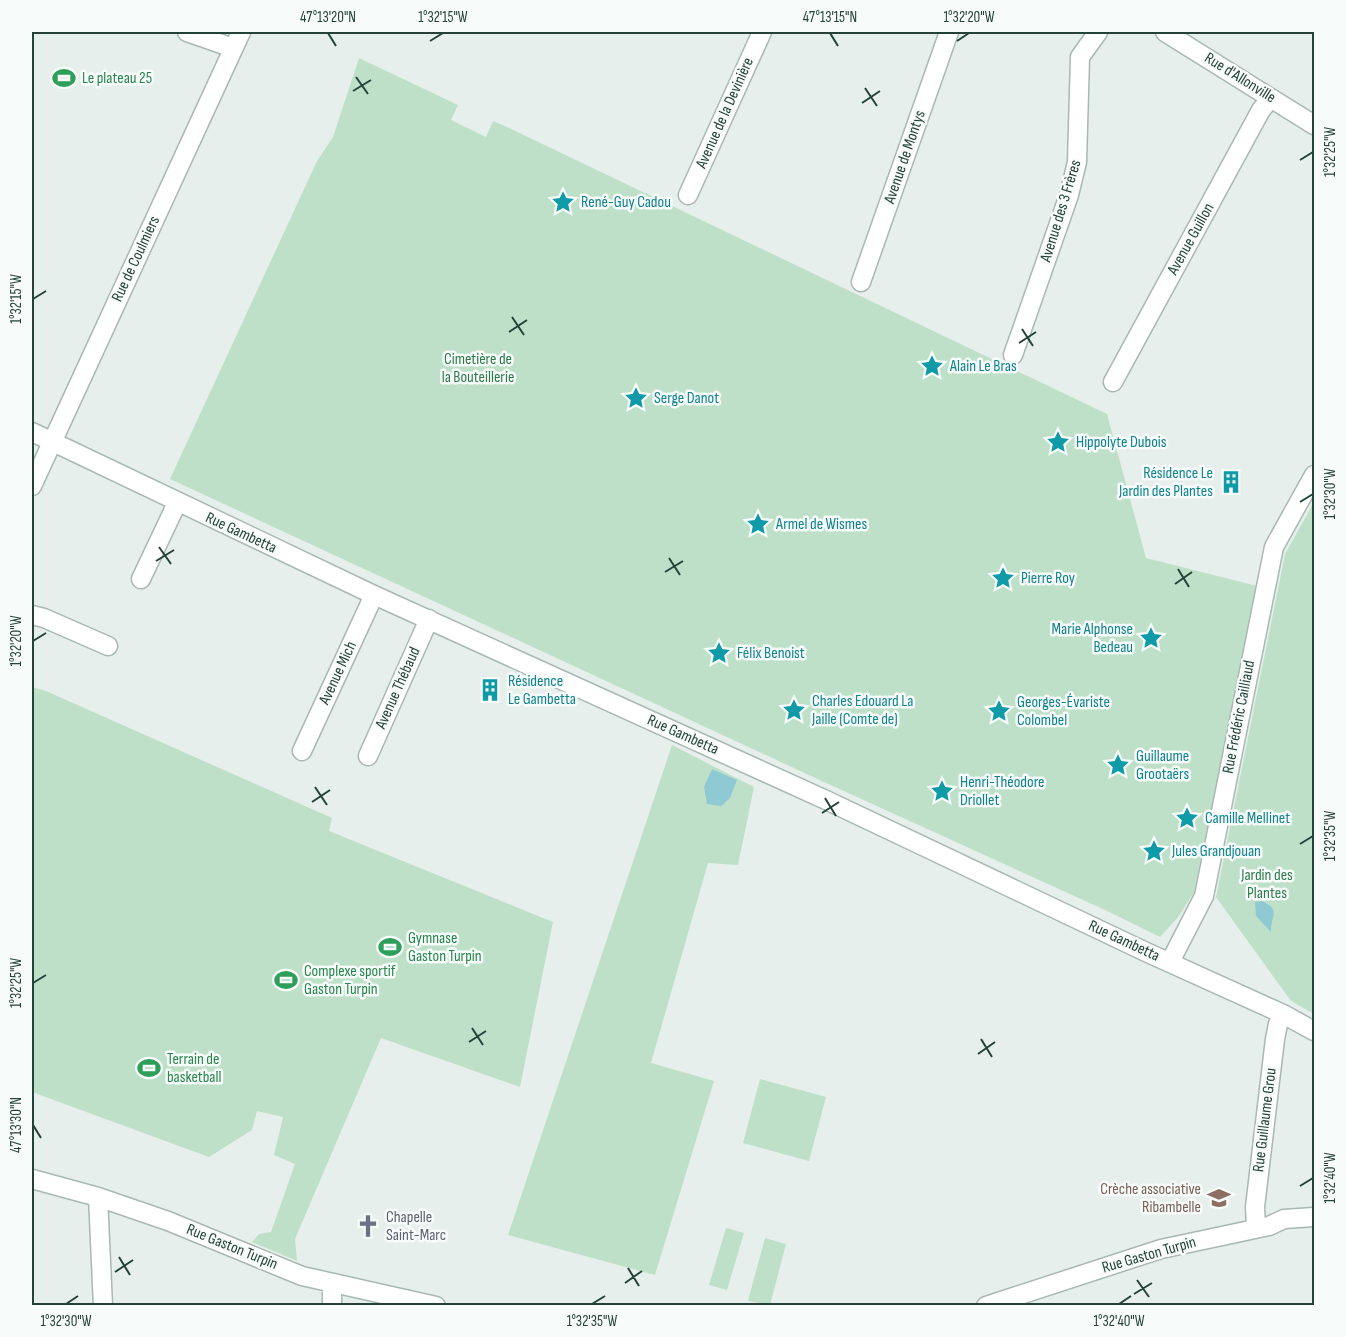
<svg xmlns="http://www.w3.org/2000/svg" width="1346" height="1337" viewBox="0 0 1346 1337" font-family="'Sofia Sans Condensed',sans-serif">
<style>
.green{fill:#bfe0c8}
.water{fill:#8ec9d4}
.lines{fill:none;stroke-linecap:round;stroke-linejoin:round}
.minor-casing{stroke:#a8b8b2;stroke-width:21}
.minor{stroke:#fff;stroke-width:18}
.ticks{fill:none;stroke:#24423a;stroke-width:2}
.labels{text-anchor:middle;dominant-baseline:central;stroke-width:5;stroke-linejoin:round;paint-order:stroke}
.leisure-label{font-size:16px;fill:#27864d;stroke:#f7fbf9;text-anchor:start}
.street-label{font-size:16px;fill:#24423a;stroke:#f7fbf9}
.culture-label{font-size:16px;fill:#0d838f;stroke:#f7fbf9;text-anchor:start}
.park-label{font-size:16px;fill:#2d7a4b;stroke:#f7fbf9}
.education-label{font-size:16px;fill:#785e54;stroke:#f7fbf9;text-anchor:end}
.worship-label{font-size:16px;fill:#5b616d;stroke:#f7fbf9;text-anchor:start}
.neatline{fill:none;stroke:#24423a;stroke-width:2}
.ticks-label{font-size:15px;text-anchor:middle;fill:#24423a}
</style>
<rect width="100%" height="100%" fill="#e6efeb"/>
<!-- green -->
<path class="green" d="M359,58l99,47 -7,15 35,17 7,-16 14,6 600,287 39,144 111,28 -63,306 -15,24 -19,21 -55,-27 -281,-128 -654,-303 147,-318 16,-24z
M1314,502v512l-23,-13 -75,-104 69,-343z
M32,687l14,4 286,127 -3,13 224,91 -33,165 -139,-49 -86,201 2,22 -45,-19 7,-8 12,-2 24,-68 -21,-9 9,-38 -26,-6 -5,19 -43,27 -177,-65z
M672,745l82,42 -16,78 -30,-2 -57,200 63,18 -59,194 -147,-40z
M760,1079l66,18 -17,64 -66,-18z
M726,1228l18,5 -17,57 -18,-5z
M765,1238l21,6 -16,61 -22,-4z"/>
<!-- water -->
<path class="water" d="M712,769l25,11 -7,18 -9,8 -14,-2 -3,-17z
M1262,901c21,9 7,18 9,31l-15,-16 -1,-14z"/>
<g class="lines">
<!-- minor casing -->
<g class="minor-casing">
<path id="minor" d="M187,32l46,16
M1165,32l149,93
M688,195l74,-163
M861,282l88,-250
M1013,355l56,-160 8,-33 3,-105 18,-25
M1113,382l148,-272 10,-12
M32,432l342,163 452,205 320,152 137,62 31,17
M32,486l209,-454
M141,579l36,-76
M32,615l12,3 64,28
M302,751l72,-156
M368,756l61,-137
M1170,962l34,-66 70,-349 40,-72
M32,1179l66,18 70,24 134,55 134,30
M98,1197l5,109
M1256,1227l-1,-20 20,-168 3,-15 5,-10
M332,1283v23
M986,1306l175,-57 108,-23 15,-7 30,-2"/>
</g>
<!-- minor -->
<use href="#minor" class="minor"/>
</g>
<!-- ticks -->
<path class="ticks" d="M328,33l8,13M830,33l8,13M430,41l13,-8M957,41l12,-8M356,77l12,17M865,88l12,18M353,91l18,-11M862,103l18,-12M1300,160l13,-8M33,299l13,-8M512,317l12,18M1022,329l11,17M509,332l18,-12M1019,343l17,-11M1300,502l13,-8M159,547l12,17M669,558l11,17M156,561l18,-11M1178,569l11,18M665,572l18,-11M1175,584l17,-12M33,641l13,-8M315,787l12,18M825,798l11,18M312,802l18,-12M822,813l17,-11M1300,844l13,-8M33,983l13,-8M472,1028l11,17M981,1039l11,18M469,1042l17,-11M978,1054l17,-12M33,1125l8,13M1300,1186l13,-8M119,1257l11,18M628,1268l11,18M115,1272l18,-12M1137,1280l12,17M625,1283l17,-12M1134,1294l18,-11M66,1304l12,-8M592,1304l13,-8M1119,1304l12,-8"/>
<!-- icons -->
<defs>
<g id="stadium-bare" transform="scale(1.8)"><path d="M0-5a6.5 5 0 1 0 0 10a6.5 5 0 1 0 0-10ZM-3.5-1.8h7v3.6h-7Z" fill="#2e9e5b" stroke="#f7fbf9" stroke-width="2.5" paint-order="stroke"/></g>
<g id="sight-bare" transform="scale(1.8)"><path d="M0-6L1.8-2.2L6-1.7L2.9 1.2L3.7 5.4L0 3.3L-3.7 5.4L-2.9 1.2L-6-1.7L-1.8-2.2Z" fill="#0f9aa8" stroke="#f7fbf9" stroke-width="2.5" paint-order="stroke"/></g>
<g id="building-bare" transform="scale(1.8)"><path d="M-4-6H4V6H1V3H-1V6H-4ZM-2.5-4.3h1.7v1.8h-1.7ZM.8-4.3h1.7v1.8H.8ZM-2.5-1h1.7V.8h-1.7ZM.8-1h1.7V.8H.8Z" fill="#0f9aa8" stroke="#f7fbf9" stroke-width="2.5" paint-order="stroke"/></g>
<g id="school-bare" transform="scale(1.8)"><path d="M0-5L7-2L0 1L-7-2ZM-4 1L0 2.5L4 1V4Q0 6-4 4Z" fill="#8d6e63" stroke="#f7fbf9" stroke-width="2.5" paint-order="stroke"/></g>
<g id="church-bare" transform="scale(1.8)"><path d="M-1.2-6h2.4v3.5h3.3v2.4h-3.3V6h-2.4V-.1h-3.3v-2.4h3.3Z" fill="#6b7280" stroke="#f7fbf9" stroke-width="2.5" paint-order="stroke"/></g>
</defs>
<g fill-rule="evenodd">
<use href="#stadium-bare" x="64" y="78"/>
<use href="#sight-bare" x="563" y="202"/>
<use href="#sight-bare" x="932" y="366"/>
<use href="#sight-bare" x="636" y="398"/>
<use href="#sight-bare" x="1058" y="442"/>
<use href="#building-bare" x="1231" y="482"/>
<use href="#sight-bare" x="758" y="524"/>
<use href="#sight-bare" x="1003" y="578"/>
<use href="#sight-bare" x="1151" y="638"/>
<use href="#sight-bare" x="719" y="653"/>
<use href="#building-bare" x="490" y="690"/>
<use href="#sight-bare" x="794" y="710"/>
<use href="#sight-bare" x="999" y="711"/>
<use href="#sight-bare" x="1118" y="765"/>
<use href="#sight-bare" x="942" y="791"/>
<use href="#sight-bare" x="1187" y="818"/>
<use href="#sight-bare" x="1154" y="851"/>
<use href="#stadium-bare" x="390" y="947"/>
<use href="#stadium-bare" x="286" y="980"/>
<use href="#stadium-bare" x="149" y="1068"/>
<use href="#school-bare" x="1219" y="1198"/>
<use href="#church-bare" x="368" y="1226"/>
</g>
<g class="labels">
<!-- leisure labels -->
<g class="leisure-label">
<text x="82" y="78">Le plateau 25</text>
<text x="408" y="938">Gymnase<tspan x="408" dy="18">Gaston Turpin</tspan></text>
<text x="304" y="971">Complexe sportif<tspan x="304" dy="18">Gaston Turpin</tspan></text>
<text x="167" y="1059">Terrain de<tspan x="167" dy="18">basketball</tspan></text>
</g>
<!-- street labels -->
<g class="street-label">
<text transform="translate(1240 78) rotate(32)">Rue d'Allonville</text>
<text transform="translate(725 113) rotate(-66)">Avenue de la Devinière</text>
<text transform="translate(905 157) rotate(-71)">Avenue de Montys</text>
<text transform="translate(1061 211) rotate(-73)">Avenue des 3 Frères</text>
<text transform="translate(1191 239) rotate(-61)">Avenue Guillon</text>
<text transform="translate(136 259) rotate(-65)">Rue de Coulmiers</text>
<text transform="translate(241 533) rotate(25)">Rue Gambetta</text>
<text transform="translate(338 673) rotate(-65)">Avenue Mich</text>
<text transform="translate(398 688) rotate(-66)">Avenue Thébaud</text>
<text transform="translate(1239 717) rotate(-79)">Rue Frédéric Cailliaud</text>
<text transform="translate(683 735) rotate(24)">Rue Gambetta</text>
<text transform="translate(1124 941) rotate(25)">Rue Gambetta</text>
<text transform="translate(1265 1120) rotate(-83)">Rue Guillaume Grou</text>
<text transform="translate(232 1247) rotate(22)">Rue Gaston Turpin</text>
<text transform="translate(1149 1255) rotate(-16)">Rue Gaston Turpin</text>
</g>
<!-- culture labels -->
<g class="culture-label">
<text x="581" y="202">René-Guy Cadou</text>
<text x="950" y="366">Alain Le Bras</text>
<text x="654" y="398">Serge Danot</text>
<text x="1076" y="442">Hippolyte Dubois</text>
<text x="1213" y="473" text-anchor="end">Résidence Le<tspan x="1213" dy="18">Jardin des Plantes</tspan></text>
<text x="776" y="524">Armel de Wismes</text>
<text x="1021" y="578">Pierre Roy</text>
<text x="1133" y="629" text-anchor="end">Marie Alphonse<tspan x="1133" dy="18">Bedeau</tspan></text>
<text x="737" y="653">Félix Benoist</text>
<text x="508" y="681">Résidence<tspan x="508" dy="18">Le Gambetta</tspan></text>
<text x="812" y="701">Charles Edouard La<tspan x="812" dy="18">Jaille (Comte de)</tspan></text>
<text x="1017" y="702">Georges-Évariste<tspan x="1017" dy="18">Colombel</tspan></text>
<text x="1136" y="756">Guillaume<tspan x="1136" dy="18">Grootaërs</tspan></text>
<text x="960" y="782">Henri-Théodore<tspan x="960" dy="18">Driollet</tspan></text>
<text x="1205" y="818">Camille Mellinet</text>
<text x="1172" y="851">Jules Grandjouan</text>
</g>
<!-- park labels -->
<g class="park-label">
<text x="478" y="359">Cimetière de<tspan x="478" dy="18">la Bouteillerie</tspan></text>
<text x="1267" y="875">Jardin des<tspan x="1267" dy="18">Plantes</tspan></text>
</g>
<!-- education labels -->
<g class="education-label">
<text x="1201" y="1189">Crèche associative<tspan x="1201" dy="18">Ribambelle</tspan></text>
</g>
<!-- worship labels -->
<g class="worship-label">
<text x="386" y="1217">Chapelle<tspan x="386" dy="18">Saint-Marc</tspan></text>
</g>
</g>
<!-- border -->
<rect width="1346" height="1337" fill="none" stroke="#f7fbf9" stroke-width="66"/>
<rect x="33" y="33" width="1280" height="1271" class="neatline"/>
<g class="ticks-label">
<text x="328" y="22">47°13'20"N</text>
<text x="443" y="22">1°32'15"W</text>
<text x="830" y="22">47°13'15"N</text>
<text x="969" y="22">1°32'20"W</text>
<text transform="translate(1330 152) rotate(-90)" y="5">1°32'25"W</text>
<text transform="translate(16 299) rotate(-90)" y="5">1°32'15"W</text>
<text transform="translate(1330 494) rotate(-90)" y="5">1°32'30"W</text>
<text transform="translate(16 641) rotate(-90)" y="5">1°32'20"W</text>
<text transform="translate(1330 836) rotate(-90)" y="5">1°32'35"W</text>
<text transform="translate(16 983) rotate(-90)" y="5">1°32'25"W</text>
<text transform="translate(16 1125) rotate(-90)" y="5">47°13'30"N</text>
<text transform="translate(1330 1178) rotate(-90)" y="5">1°32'40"W</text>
<text x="66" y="1326">1°32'30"W</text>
<text x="592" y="1326">1°32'35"W</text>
<text x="1119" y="1326">1°32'40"W</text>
</g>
</svg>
